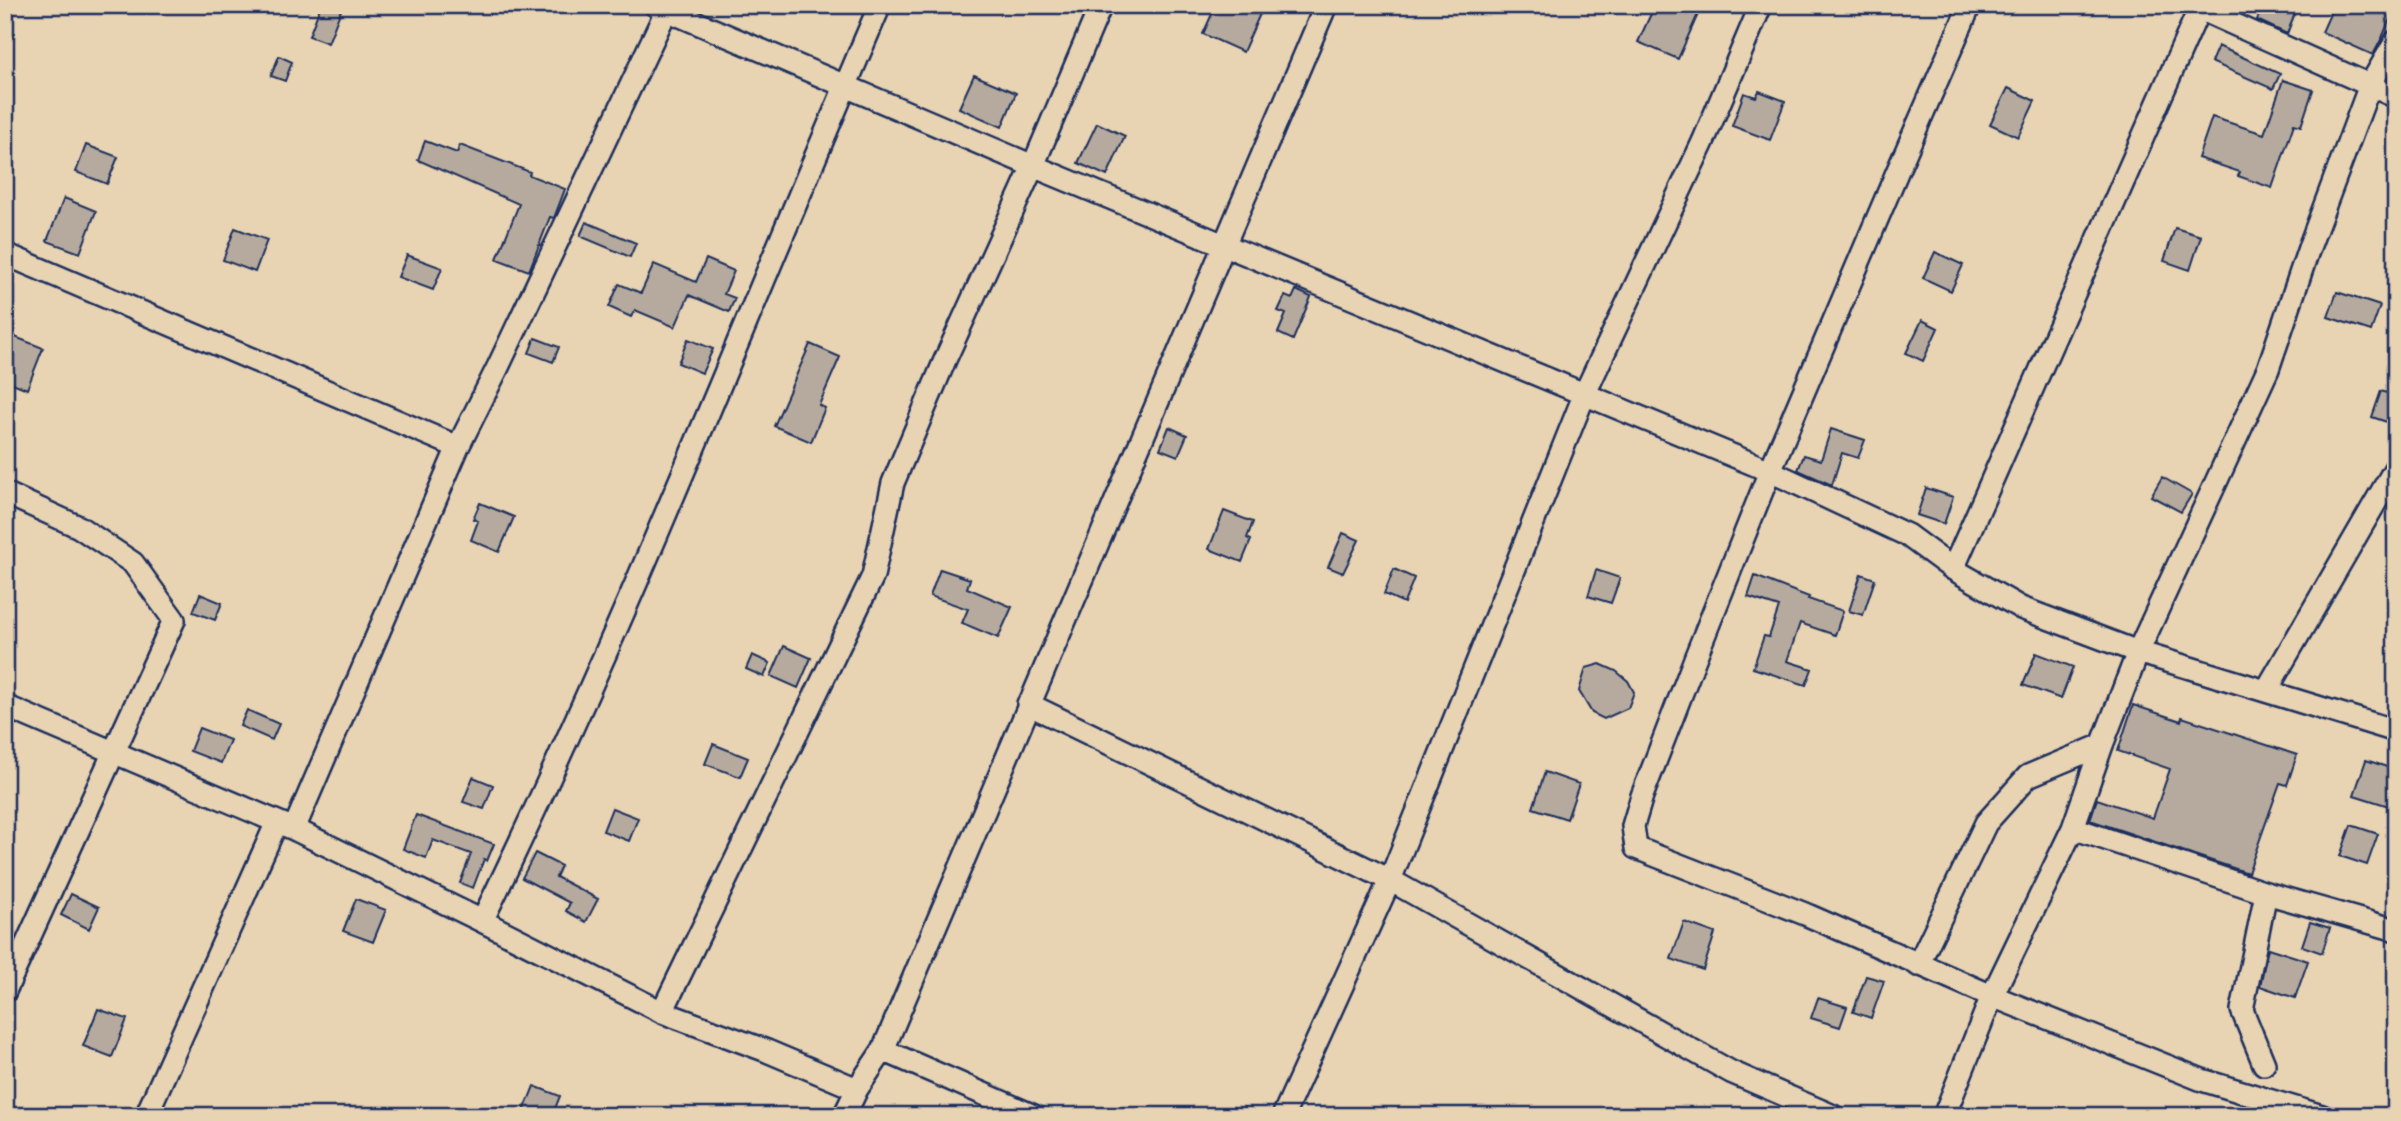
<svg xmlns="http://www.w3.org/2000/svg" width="2401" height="1121" viewBox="0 0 2401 1121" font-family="'Gochi Hand',sans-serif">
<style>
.building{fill:#b5aa9d;stroke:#1b2f5e;stroke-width:2}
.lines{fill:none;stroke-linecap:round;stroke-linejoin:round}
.minor-casing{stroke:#1b2f5e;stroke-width:26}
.minor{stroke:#e8d3b2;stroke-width:21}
</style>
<rect width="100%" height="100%" fill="#e8d3b2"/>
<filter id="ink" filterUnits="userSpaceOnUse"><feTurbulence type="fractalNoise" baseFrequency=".0143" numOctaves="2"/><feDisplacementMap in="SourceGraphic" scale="14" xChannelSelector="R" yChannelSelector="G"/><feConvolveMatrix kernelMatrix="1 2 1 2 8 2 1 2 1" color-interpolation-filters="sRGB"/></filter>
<g filter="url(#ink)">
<!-- building -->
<path class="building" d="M321,5h22l-15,38 -19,-7z
M1216,5h48l-21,47 -40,-18z
M1655,5h29l15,7 -21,47 -40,-17z
M2263,5h35l-11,29 -30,-14z
M2334,5h62l-14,33 -9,17 -51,-23z
M2218,46l62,28 -7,15 -62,-27z
M279,56l13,6 -7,19 -14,-5z
M974,75l42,18 -14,34 -43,-19z
M2283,80l30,10 -12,36 -7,-2 -22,64 -34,-12 2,-4 -42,-14 14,-41 52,17z
M2008,88l27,13 -17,36 -28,-13z
M1759,91l26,10 -15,39 -38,-14 12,-33 12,4z
M1097,123l28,13 -18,40 -29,-13z
M425,141l32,12 3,-8 70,27 -1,3 36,14 -11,29 -4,-1 -21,54 -32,-12 22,-55 -101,-44z
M86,145l32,12 -11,27 -31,-12z
M64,198l32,13 -16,42 -33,-12z
M586,222l50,21 -6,14 -50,-21z
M235,228l32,12 -12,32 -32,-12z
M2175,228l26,8 -11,34 -26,-9z
M1935,252l28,13 -12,26 -28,-13z
M407,255l35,13 -9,22 -35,-13z
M706,259l28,12 -10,23 11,4 -6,14 -40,-17 -14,32 -40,-17 -4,7 -22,-10 10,-23 22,9 13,-29 42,18z
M1296,290l15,7 -18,43 -15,-7 8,-19 -8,-3 7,-15 7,3z
M2337,292l43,14 -9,25 -43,-14z
M1922,320l16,8 -15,33 -17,-8z
M5,333l38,15 -16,41 -22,-9z
M535,338l24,9 -6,15 -24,-9z
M688,339l25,10 -11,24 -24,-10z
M810,344l30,13 -21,48 6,3 -14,34 -37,-16z
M2381,391l15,5v29l-24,-8z
M1169,427l18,8 -9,21 -18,-7z
M1831,429l34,11 -7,18 -16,-5 -10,32 -34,-15 6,-15 17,5z
M2162,477l30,17 -11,18 -30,-16z
M1926,488l27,9 -9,27 -27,-9z
M480,503l34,14 -15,35 -28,-12 7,-19 -5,-2z
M1224,511l29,11 -6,16 4,2 -9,22 -33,-13z
M1343,533l16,7 -16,33 -15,-6z
M940,569l30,10 -3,9 45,19 -14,31 -36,-15 6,-14 -38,-13z
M1394,569l20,9 -10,25 -20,-9z
M1596,570l24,8 -9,25 -23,-7z
M1861,574l14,5 -12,36 -14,-4z
M1755,576l54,21 -1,2 35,12 -8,24 -35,-12 -13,38 25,8 -6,16 -53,-17 11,-32 5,1 10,-30 -31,-10z
M200,594l22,9 -7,17 -22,-8z
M784,646l27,12 -13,30 -27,-12z
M2036,653l37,14 -12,32 -38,-14z
M752,655l18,8 -6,14 -18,-8z
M1600,664l16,7 12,10 6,11 -6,16 -24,11 -12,-6 -13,-22 7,-23z
M2133,705l48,16 1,-4 115,38 -10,30 -7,-2 -32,90 -158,-53 7,-21 56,19 17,-49 -52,-18z
M247,710l32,14 -7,16 -32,-14z
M199,728l31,12 -9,23 -31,-12z
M713,744l35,14 -8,19 -35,-13z
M2366,760l30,10v26l-4,11 -38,-12z
M1545,772l34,12 -12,35 -34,-11z
M473,777l20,8 -9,24 -21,-7z
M612,808l26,10 -9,23 -26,-10z
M416,815l78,29 -7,17 -3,-2 -11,29 -13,-5 11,-29 -38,-14 -7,18 -23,-9z
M2351,825l27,9 -11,31 -27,-9z
M535,853l26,13 -5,11 42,22 -12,23 -20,-11 4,-8 -48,-25z
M71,894l28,13 -10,22 -28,-14z
M356,899l30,11 -13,32 -30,-11z
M1684,922l31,11 -12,37 -32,-11z
M2310,922l20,6 -8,25 -20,-7z
M2268,948l40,13 -13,37 -35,-12z
M1866,976l18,5 -13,37 -18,-6z
M1818,998l29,9 -7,20 -29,-9z
M98,1009l29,10 -15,38 -29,-11z
M534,1086l26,10 -8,20h-30z"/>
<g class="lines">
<!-- minor casing -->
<g class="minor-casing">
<path id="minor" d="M655,5l378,161 737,305 137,64 46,34 68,39 117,44 258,79
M1970,5l-72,165 -128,301 -74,185 -54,140 -9,30 3,22 169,66 187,82 210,84 120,36
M2191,5l205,92
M5,254l453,193
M5,493l74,34 54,36 41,57 -169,371
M1953,569l248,-564
M2266,691l130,-224
M1028,704l362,176 341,192 102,44
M5,706l289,123 188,92 180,91 105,39 90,38
M294,829l164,-382 40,-80 171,-362
M2266,893l130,37
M482,921c146,-299 266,-610 398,-916
M1918,965l68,-142 42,-47 74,-31
M662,1012l211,-436 20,-93 52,-123 88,-194 68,-161
M883,1050l151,66
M2264,1064l-22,-54 24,-117 -193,-65 29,-83 36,-93 130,-283 42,-124 60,-160 26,-44
M146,1116l131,-294
M844,1116l13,-27 26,-39 443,-1045
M1283,1116l107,-236 195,-487 118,-251 58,-137
M1944,1116l48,-120 81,-168"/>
</g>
<!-- minor -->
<use href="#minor" class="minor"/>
</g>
</g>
<!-- margin -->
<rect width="2401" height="1121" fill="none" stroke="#e8d3b2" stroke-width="28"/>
<rect x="14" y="14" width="2373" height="1093" fill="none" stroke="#1b2f5e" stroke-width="2.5" filter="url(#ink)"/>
</svg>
